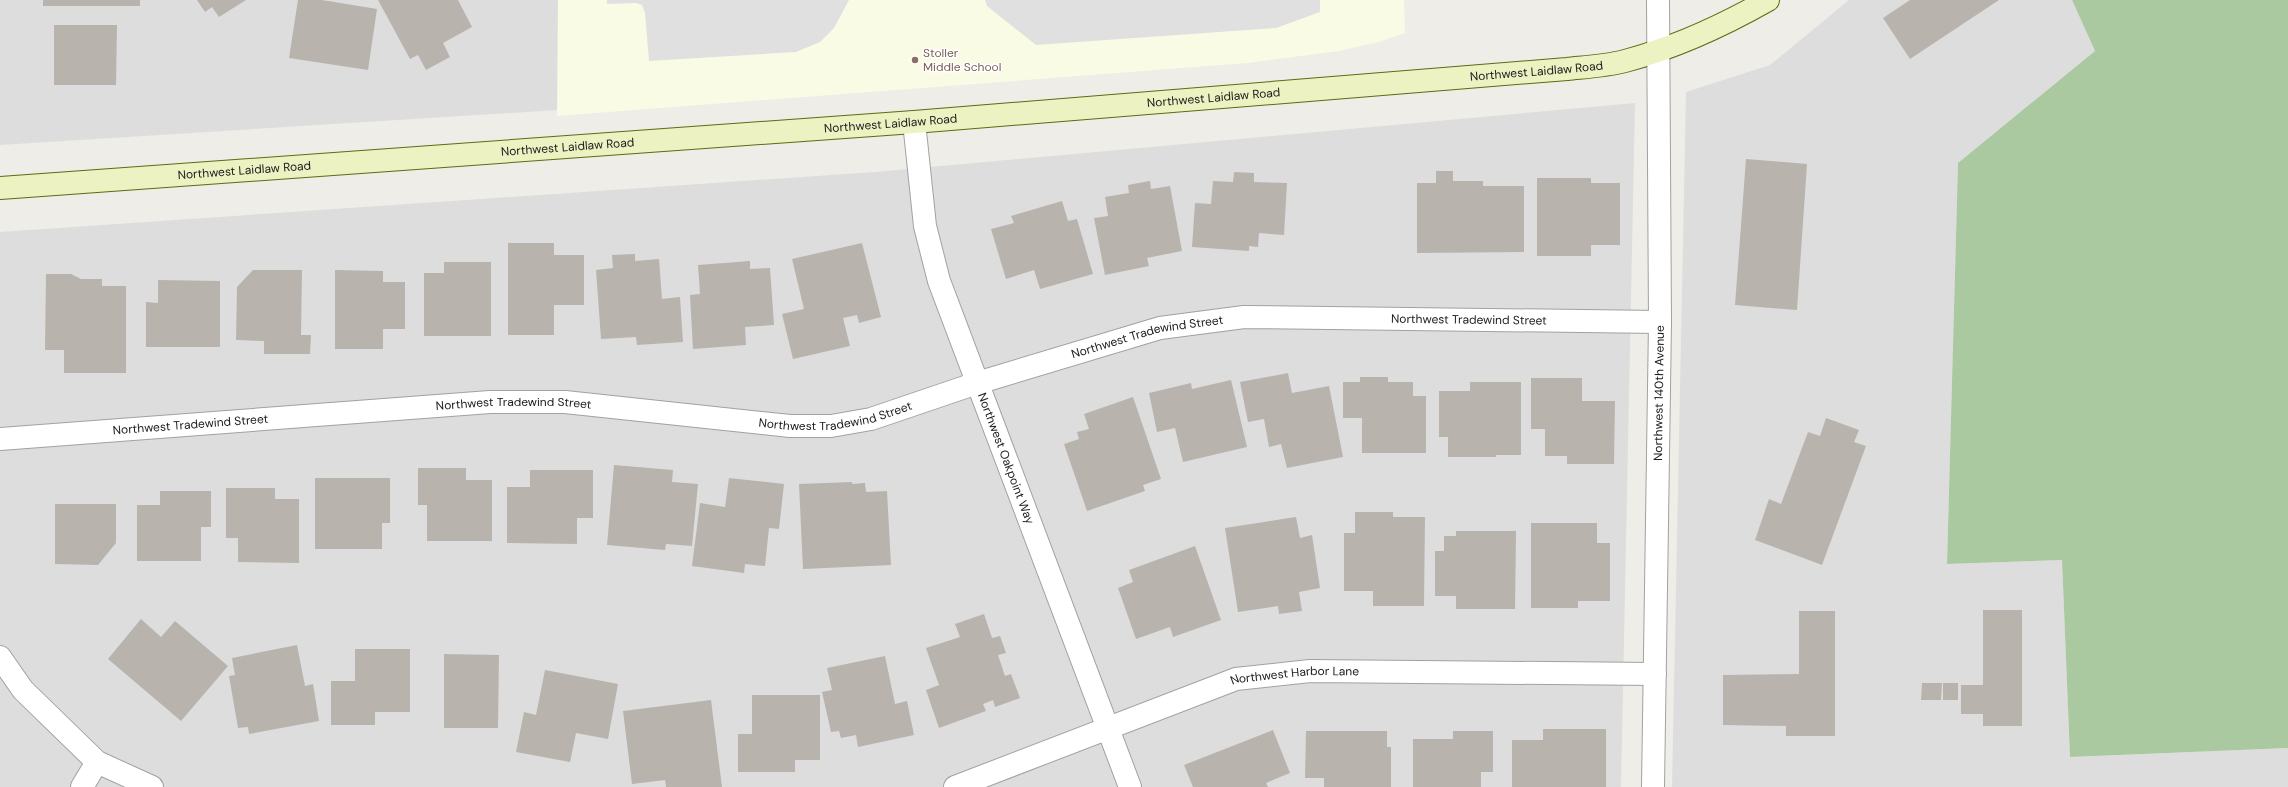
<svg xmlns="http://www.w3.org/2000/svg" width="2288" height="787" viewBox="0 0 2288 787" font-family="'DM Sans',sans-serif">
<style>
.residential{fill:#dedddd}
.education{fill:#fafbe4}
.forest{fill:#aac9a1}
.parking{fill:#e0e0e0}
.building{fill:#b8b3ad}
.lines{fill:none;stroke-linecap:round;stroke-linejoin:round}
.street-casing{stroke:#a1a1a1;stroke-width:24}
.secondary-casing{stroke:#5b6b12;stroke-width:24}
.street{stroke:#fff;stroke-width:22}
.secondary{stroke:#ecf2c2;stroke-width:22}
.education-dot{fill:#8d6e63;stroke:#fff;stroke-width:1.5}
.labels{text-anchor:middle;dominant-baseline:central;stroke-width:3;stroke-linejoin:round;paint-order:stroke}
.education-label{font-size:12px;fill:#785e54;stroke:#fff;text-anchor:start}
.street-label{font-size:12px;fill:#202020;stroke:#fff}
</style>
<rect width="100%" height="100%" fill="#efede7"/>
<!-- residential -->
<path class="residential" d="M0,0h559l-1,110 -558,35z
M1849,0h223l23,51 -137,112 -11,401 115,-4 8,197 218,-9v39h-616l14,-695 84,-27z
M1635,103l-14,684h-1621v-555l875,-60z"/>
<!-- education -->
<path class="education" d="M558,0h846l1,33 -26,9 -40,9 -91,12 -691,53z"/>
<!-- forest -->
<path class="forest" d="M2072,0h216v748l-218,9 -8,-197 -115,4 11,-401 137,-112z"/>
<!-- parking -->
<path class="parking" d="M607,0h242l-15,28 -14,14 -24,10 -147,9 -4,-48 -3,-8 -6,-2 -29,1z
M985,0h335v12l-44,16 -240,17 -49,-39z"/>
<!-- building -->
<path class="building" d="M43,0h97v6h-97z
M197,0h49l-27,17 -7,-10 -7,5z
M298,0h24l55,9 -9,61 -79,-12z
M378,0h80l14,27 -29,16 7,14 -24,13 -8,-15 -8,4z
M1910,0h89l-89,59 -27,-41z
M54,25h63l-1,60h-62z
M1746,159l61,5 -10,146 -62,-5z
M1436,171h17v10h30v5h41v66l-107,1v-70h19z
M1234,172l20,1v9l33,1 -3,52 -25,-2 -1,14 -9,-1v5l-57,-4 3,-44 16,1 2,-23 20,1z
M1537,178h54v5h29v62h-29v11h-54z
M1150,181l1,8 19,-3 12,65 -35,7 2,8 -44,9 -11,-57 14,-2 -3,-19 24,-4 -1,-8z
M1062,201l6,20 9,-2 16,55 -53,15 -6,-19 -28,9 -15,-50 23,-6 -3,-7z
M508,243h46v12h30v50h-30v30h-46z
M862,243l19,74 -22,6 -2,-8 -14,3 7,28 -57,13 -11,-45 22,-5 -12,-50z
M635,254v7l24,-2 3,40 18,-2 3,45 -46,3 -1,-8 -35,2 -5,-69 17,-2 -1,-13z
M750,261v8l20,-1 4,57 -29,2 1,18 -53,4 -3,-54 10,-1 -2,-29z
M444,262h47v74h-67v-63h20z
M253,270h49l-1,65h10l-1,19h-46v-13l-28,-1 1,-53z
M335,270l48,1v11h22v47h-22v20h-48z
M46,274h25l10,5h21v7h24v87h-62v-23h-19z
M158,280l62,1v66h-74v-45l12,1z
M1288,373l4,20 37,-7 14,71 -56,11 -6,-24 -12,3 -5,-28 -16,3 -8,-40z
M1360,377h28v5h25v14h13v57h-64v-35h-19v-36h17z
M1531,378h51v23h33l-1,63h-47v-8h-22v-27h-14z
M1231,380l16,67 -64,15 -8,-34 -18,4 -8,-39 42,-10 1,6z
M1470,382h51v73h-25v2h-48v-20h-9v-46h31z
M1133,397l28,82 -18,6 2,6 -58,20 -23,-67 15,-5 -2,-7 12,-3 -5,-15z
M1826,418l33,12 -5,12 12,4 -44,119 -67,-25 14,-41 12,5 27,-72 12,4z
M614,465l59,5 -1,12 26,2 -6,62 -26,-2 -1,6 -58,-5z
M418,468h48v12h26v61h-65v-36h-9z
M530,470h63v48h-16v26l-70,-1v-56h23z
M315,478h75v45h-8v26h-67z
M729,478l55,6 -5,45 -10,-1 -4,38 -20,-2 -1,9 -52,-7 8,-63 25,4z
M852,482v2l13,-1 1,9 21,-1 4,74 -88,4 -4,-85z
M226,488h49v11h24v64l-61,-1v-24h-12z
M160,491h51v36h-10v34h-64v-56h23z
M55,504h61v39l-18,22 -43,-1z
M1355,512h38v5h32l-1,89h-51v-15h-29v-58h11z
M1296,517l4,21 12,-3 8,53 -21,4 3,19 -23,3 -1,-8 -40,6 -13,-84z
M1531,523h66v20h13v58h-32v7h-47z
M1456,531h60l-1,78h-59v-13h-21v-45h9v-15h12z
M1195,546l26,74 -48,17 -3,-10 -34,12 -18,-51 15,-6 -4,-12z
M1983,610h39v116h-39v-12h-22v-29h22z
M1799,611h36v125h-49v-10l-63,-1v-50l76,-1z
M984,614l8,24 8,-2 6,17 -8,2 7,21 6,-2 9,24 -25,9 -2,-7 -10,4 3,7 -47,17 -13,-38 13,-5 -13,-37 34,-11 -5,-13z
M141,619l20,18 14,-16 53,45 -47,55 -73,-62z
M297,645l8,41 8,-2 6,37 -70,13 -1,-7 -10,1 -9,-52 6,-1 -3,-17z
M355,649h55v63h-35v13h-44v-44h24z
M444,654l55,1 -1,73h-54z
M885,656l10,48 12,-3 7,34 -56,12 -2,-12 -15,3 -2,-7 -8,1 -9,-40 10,-2 -5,-22z
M545,670l73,14 -10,55 -32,-6 -6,29 -54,-10 8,-40 12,3z
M1922,683h20l-1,17h-20z
M1943,683h15v17h-15z
M752,695h68v65h-25v12h-57v-38h14z
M711,700l11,87h-56l-1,-7 -33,4 -9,-73z
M1543,729h63v58h-94v-47h31z
M1273,730l17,43 -24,10 2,4h-75l-9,-22z
M1306,731h81v16h4v40h-67v-9h-19z
M1453,731h40v41h-12v15h-68v-48h40z"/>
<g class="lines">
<!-- street casing -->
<g class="street-casing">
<g id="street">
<path id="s1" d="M914,122l11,104 14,55 191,506"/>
<path id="s2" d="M0,439l490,-37h75l225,24h41l40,-7 106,-36 183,-55 84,-11 416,5"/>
<path d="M0,657l23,33 74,72 55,25"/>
<path d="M82,787l15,-25"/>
<path id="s3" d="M955,787l281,-108 74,-8 345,3"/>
<path id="s4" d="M1653,787l7,-465 -2,-322"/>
</g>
</g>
<!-- secondary casing -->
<g class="secondary-casing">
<g id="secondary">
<path id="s5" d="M0,188l914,-66 653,-53c19,-2 39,-3 58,-8 49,-13 99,-36 143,-61"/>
</g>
</g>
<!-- street -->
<use href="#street" class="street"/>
<!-- secondary -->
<use href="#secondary" class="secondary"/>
</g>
<!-- markers -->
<circle class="education-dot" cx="915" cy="60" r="4"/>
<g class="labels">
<!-- education labels -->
<g class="education-label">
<text x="923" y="53">Stoller<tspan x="923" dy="14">Middle School</tspan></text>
</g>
<!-- street labels -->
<g class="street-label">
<text stroke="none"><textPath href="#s5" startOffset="1541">Northwest Laidlaw Road</textPath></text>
<text stroke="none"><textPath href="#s5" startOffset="1217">Northwest Laidlaw Road</textPath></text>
<text stroke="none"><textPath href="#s5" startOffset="893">Northwest Laidlaw Road</textPath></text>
<text stroke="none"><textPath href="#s5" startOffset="569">Northwest Laidlaw Road</textPath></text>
<text stroke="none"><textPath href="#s5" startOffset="245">Northwest Laidlaw Road</textPath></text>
<text stroke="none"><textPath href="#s2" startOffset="1487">Northwest Tradewind Street</textPath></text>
<text stroke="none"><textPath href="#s2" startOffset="1163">Northwest Tradewind Street</textPath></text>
<text stroke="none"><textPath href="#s4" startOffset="394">Northwest 140th Avenue</textPath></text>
<text stroke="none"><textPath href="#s2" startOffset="515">Northwest Tradewind Street</textPath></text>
<text stroke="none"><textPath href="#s2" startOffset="839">Northwest Tradewind Street</textPath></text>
<text stroke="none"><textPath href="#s2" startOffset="191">Northwest Tradewind Street</textPath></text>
<text stroke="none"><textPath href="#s1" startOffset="351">Northwest Oakpoint Way</textPath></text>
<text stroke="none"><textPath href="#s3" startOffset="360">Northwest Harbor Lane</textPath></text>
</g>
</g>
</svg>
